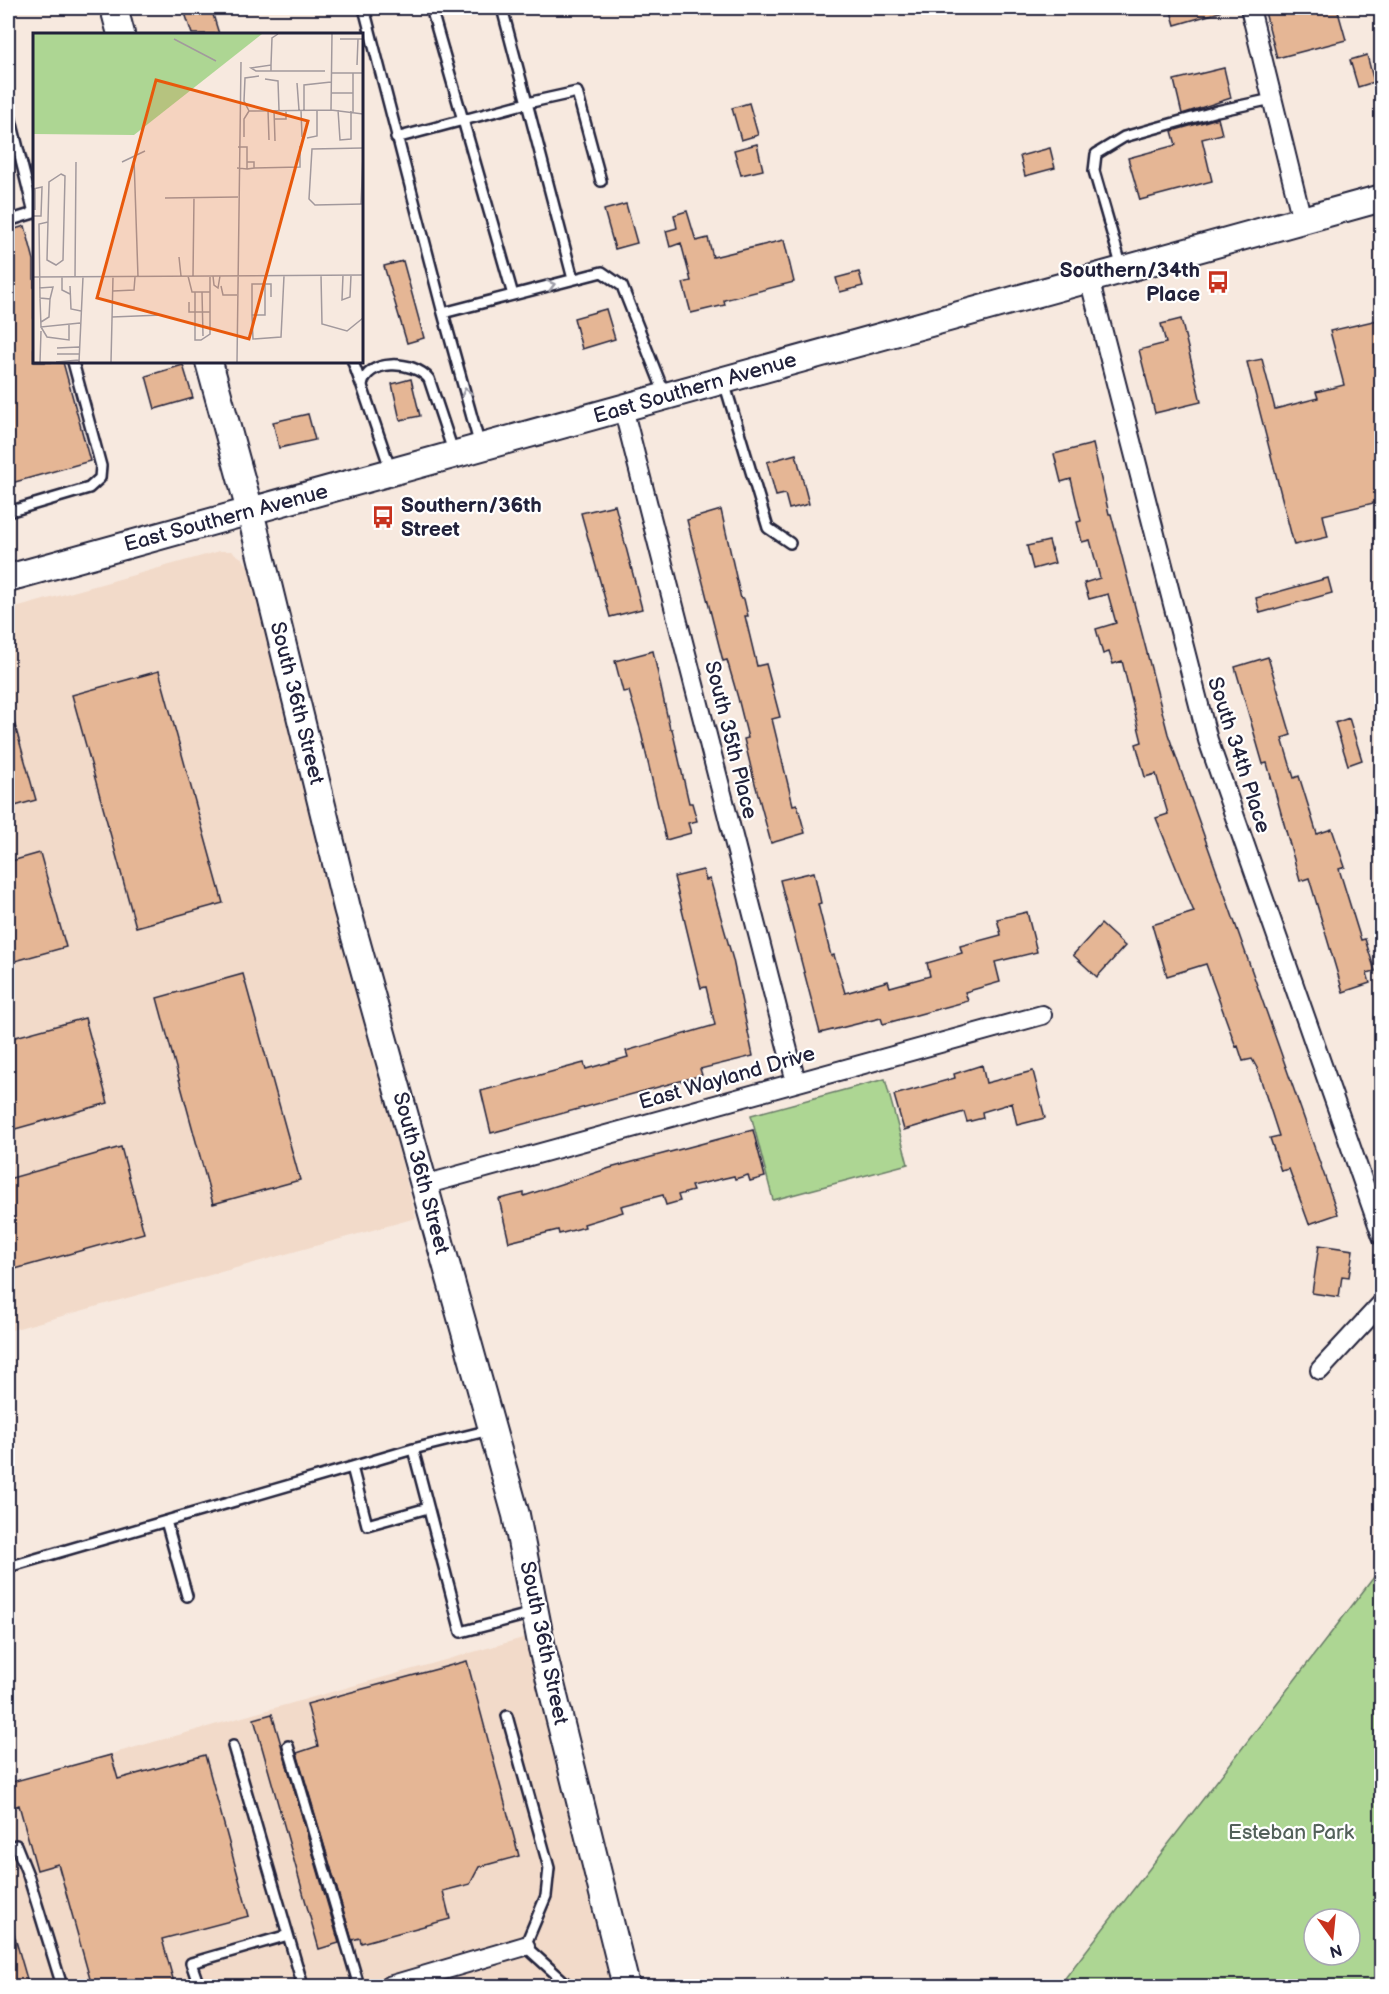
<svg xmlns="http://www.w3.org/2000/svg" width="1389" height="1994" viewBox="0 0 1389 1994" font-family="'Balsamiq Sans',sans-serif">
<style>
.built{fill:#f2dac9}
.green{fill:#add693;stroke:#687c67;stroke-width:1.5;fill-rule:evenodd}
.building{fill:#e5b695;stroke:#22223b;stroke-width:1.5}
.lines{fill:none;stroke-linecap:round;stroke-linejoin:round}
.lane-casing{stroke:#22223b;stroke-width:14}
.street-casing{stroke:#22223b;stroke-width:22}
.secondary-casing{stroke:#22223b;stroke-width:30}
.lane{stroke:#fff;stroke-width:9}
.street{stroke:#fff;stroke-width:18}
.secondary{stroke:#fff;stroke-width:26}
.oneway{stroke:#9c9ca7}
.labels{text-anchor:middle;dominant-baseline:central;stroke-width:4.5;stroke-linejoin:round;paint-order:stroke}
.poi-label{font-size:21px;font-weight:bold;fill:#22223b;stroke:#fff;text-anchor:end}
.street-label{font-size:21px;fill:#22223b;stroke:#fff}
.park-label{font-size:21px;fill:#53615a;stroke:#fff}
.inset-road{fill:none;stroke:#a2999d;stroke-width:1.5}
.view{fill:#e8590c;fill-opacity:0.15;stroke:#e8590c;stroke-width:3}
.inset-edge{fill:none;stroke:#22223b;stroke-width:3}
</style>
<rect width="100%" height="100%" fill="#f7e9df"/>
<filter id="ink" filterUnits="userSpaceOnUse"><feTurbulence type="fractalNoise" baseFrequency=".0167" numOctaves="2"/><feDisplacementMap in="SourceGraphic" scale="12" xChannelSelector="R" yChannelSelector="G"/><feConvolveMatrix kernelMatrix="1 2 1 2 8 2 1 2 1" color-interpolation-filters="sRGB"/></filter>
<g filter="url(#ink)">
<!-- built -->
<path class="built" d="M220,551h11l12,8 8,12 165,647 -408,113v-721z
M530,1636l89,350h-611v-203z"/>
<!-- green -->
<path class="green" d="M885,1079l23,85 -135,36 -22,-85z
M1381,1568v418h-322zM1314,1919h36v36h-36z"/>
<!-- building -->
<path class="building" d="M194,8h17l8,26h-27l-8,-24z
M1170,8h49l1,4 -45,13z
M1264,8h73l9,32 -69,18z
M1367,55l7,27 -16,5 -8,-27z
M1224,68l7,30 -49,16 -8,-34z
M749,103l9,32 -17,5 -9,-32z
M1218,118l4,16 -20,5 10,42 -72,19 -12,-42 48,-13 -4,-14z
M757,144l6,26 -22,5 -7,-25z
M1050,148l5,20 -30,8 -5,-20z
M626,204l11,39 -22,6 -11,-39z
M687,211l9,30 12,-3 5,19 71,-17 10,42 -70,18 1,5 -34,8 -8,-30 8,-2 -10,-38 -11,4 -4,-16 11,-3 -3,-13z
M25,226l9,34v102h29l27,99 -82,23v-253z
M403,261l21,77 -17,5 -23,-77z
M859,272l4,14 -23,6 -4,-14z
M606,309l9,30 -33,10 -8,-31z
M1181,319l20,83 -46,11 -16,-63 27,-7 -5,-19z
M1382,319v182l-59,14 5,22 -34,8 -47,-183 15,-3 13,50 43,-11 -2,-6 28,-7 -14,-54z
M183,365l10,33 -38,11 -9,-33z
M411,379l9,37 -20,4 -8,-36z
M308,414l7,26 -36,8 -6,-26z
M1093,444l16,70h2l57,220 170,480 -29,10 -20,-55 -8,2 -11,-33 9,-2 -22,-68 -5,-9 -9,2 -5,-15 -2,1 -30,-83 -39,12 -15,-51 42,-13 -38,-94 12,-4 -12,-40 -11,3 -9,-33 6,-2 -20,-81 -9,3 -4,-12 -6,2 -7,-25 20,-6 -8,-29 -19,5 -5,-16 16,-5 -10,-38 -8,2 -5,-20 4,-1 -10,-42 -10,3 -7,-28z
M796,454l13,50 -20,5 -4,-15 -9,2 -9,-34z
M615,505l27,104 -32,8 -29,-104z
M721,510l20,89h3l4,17h-3l12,50 9,-2 14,53 -8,2 21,86 4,-1 8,29 -34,10 -18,-67 -9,-37 4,-1 -10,-40 -11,-38 -4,1 -36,-141z
M1049,541l6,22 -22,6 -6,-23z
M1328,578l4,15 -72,20 -4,-15z
M653,651l17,78h2l17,74h3l5,18 -9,2 3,10 -25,7 -26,-112 -11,-37 -6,1 -8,-31z
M1268,657l23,78 -9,3 12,40 5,-2 18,58 15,-5 13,38 -6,2 22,71 4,-1 10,32 -8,2 3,10 -27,9 -34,-114 -9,3 -33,-118 -4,1 -28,-97z
M159,671l64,232 -87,24 -64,-232z
M8,715h4l24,85 -28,8z
M1349,718l13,42 -14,5 -13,-42z
M40,853l26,94 -58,16v-101z
M703,870l3,10 4,-1 23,81 20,96 -53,13 2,6 -211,58 -10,-42 103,-28 2,6 42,-12 -2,-6 89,-26 -9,-38 -5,1 -27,-111z
M814,872l7,31 -3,1 13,52 3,-1 11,38 43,-12 2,6 40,-11 -3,-13 35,-10 -2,-7 41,-11 -4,-16 30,-7 10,40 -42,10 5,20 -35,10 3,9 -85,23 -2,-6 -61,15 -40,-153z
M1101,924l24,22 -28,31 -24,-22z
M243,974l57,206 -87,24 -56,-206z
M85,1018l23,85 -100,28v-92z
M982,1065l4,18 47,-12 12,47 -28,7 -5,-22 -30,9 1,6 -16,4 -3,-10 -60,18 -10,-35 61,-17 -1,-4z
M753,1130l12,47 -15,4 -2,-6 -13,4 -1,-3 -43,10 2,5 -15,4 2,6 -14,4 -3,-10 -42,11 2,6 -39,12 1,3 -26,7 -1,-4 -49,12 -10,-43 25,-6v3l86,-28z
M121,1147l23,86 -136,38v-92z
M1319,1245l34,5 -4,27 -7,-1 -3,21 -27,-4z
M467,1661l52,195 -40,11 -9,17 -27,7 7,28 -89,24 -1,-5 -8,2 -55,-187 21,-7 -11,-42z
M272,1714l67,229 -20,6 -65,-230z
M111,1755l7,24 87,-24 44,161 -87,23 13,47h-83l-34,-122 -21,6 -18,-65 -11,4v-26z
M12,1927l17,59h-21v-58z"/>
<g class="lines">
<!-- lane casing -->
<g class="lane-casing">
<path id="lane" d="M364,8l79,305
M431,8l82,287
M502,8l25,95 50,-11 24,89
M8,108l26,105 -26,8
M396,138l131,-35 46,176
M1122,268l-28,-97 2,-17 28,-17 93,-26 55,-12
M353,362l8,22
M724,382l44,146 22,15
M480,446l-37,-133 159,-41 20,14 43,109
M391,471l-29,-85c4,-28 52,-26 67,-7l25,75
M8,512l81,-24 11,-10 1,-12 -28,-104
M490,1430l-77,19 48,183 72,-19
M413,1449l-61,18 15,58 61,-17
M166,1521l21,75
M8,1567l344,-100
M507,1716l42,152 -3,28 -21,50 44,40
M233,1746l70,240
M288,1746l71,240
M16,1845l12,30 34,111
M199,1986l-8,-23 97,-28"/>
</g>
<!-- street casing -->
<g class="street-casing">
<path id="street" d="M1250,8l52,212
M1089,278l119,462 174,496
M623,408l173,674
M424,1185l618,-170
M1320,1370l62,-67
M389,1986l136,-40"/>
</g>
<!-- secondary casing -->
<g class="secondary-casing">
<path id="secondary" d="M114,8l7,26
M209,362l41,149 97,397 169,607 26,133 84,338
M8,578l1374,-380"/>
</g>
<!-- lane -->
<use href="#lane" class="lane"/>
<!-- street -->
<use href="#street" class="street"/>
<!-- secondary -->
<use href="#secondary" class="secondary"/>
</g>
<!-- one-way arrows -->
<defs><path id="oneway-chevron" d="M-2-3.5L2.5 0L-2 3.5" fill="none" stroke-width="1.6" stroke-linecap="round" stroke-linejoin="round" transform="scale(1.5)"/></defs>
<g class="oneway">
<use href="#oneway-chevron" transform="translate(551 285) rotate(-15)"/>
<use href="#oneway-chevron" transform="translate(466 392) rotate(-105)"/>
</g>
</g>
<!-- icons -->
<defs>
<g id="bus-bare" transform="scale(1.8)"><path d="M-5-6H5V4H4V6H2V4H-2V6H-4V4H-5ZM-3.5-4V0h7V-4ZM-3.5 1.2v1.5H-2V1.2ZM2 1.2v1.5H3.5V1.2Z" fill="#c8321e" stroke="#fff" stroke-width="2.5" paint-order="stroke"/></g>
</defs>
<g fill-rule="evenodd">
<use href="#bus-bare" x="1218" y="282"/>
<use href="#bus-bare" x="383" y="517"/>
</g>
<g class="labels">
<!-- poi labels -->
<g class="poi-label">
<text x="1200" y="270">Southern/34th<tspan x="1200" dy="24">Place</tspan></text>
<text x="401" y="505" text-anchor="start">Southern/36th<tspan x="401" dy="24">Street</tspan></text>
</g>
<!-- street labels -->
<g class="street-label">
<text transform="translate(695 388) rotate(-16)">East Southern Avenue</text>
<text transform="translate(226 518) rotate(-15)">East Southern Avenue</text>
<text transform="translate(297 703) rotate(76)">South 36th Street</text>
<text transform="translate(731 740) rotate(76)">South 35th Place</text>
<text transform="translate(1239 755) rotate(72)">South 34th Place</text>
<text transform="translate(727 1078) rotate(-16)">East Wayland Drive</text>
<text transform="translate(421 1173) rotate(75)">South 36th Street</text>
<text transform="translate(544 1643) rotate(78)">South 36th Street</text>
</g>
<!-- park labels -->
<g class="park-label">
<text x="1291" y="1832">Esteban Park</text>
</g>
</g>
<!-- overview -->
<g transform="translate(33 33)">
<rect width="330" height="330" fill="#f7e9df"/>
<path d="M0,1h229l-128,101 -101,-1z" fill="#add693"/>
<path class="inset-road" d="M141,6l42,22M307,6h23M238,32l1,-27 6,-4M324,32l1,-26M238,38v-6l-20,3 5,3h69M298,40h32M320,40v39M232,46l13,2 1,29M264,50l2,27M298,60h22M235,77l1,30M241,77l1,31M268,77l1,27M271,77v-25l27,-3M298,77l1,-76M305,77l2,30 11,-1v-28M216,78l82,-1 32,4M216,78l-5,-10 1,-23 14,-2M242,86h11v-9M211,104v-18l5,-8M274,105l10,-2v-26M330,115l-51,1 -3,50 6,6 48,-1M101,125l4,119M89,129l23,-11M204,135l10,1v-22h-9M221,135l46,-1v-21M214,136l7,-1v-6h-7M28,141l4,2 -2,84 -7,5 -9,-5 2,-78zM0,156l9,-2 -1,29h-8M132,165l73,-1M328,172l2,-50M2,177v-22M146,224l2,19M288,242l1,49 25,7 16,-13M310,242l-1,25 8,-3 1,-22M155,243l4,16h18v-16M160,243l1,-79M180,243l1,9 4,3 2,-12M232,243v39h-13l1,24 28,-2 3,-61M0,244l330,-2M29,244v13l8,4M42,244l1,-115M37,253l1,23 10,2M188,253l2,9h14M6,255l14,-1 -3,12M80,258l21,-1 1,-13M162,259v20h15M169,259l1,44M7,266l1,28 39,-4M156,269v10h6v28h6l9,-6v-42M219,282v-31h19v13M79,284l50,-2M8,289l8,-5 1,-18 -10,-1 -1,-74 9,-2M8,294l6,10 22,3v-16M24,315l22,-1M24,321h22M7,329l1,-31M23,329l23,-2M46,329l4,-85M78,329l2,-85M204,329l4,-300"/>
<path class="view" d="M123,47l152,41 -59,218 -152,-41z"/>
<rect width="330" height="330" class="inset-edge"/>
</g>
<!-- margin -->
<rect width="1389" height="1994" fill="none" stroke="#fff" stroke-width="30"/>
<rect x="15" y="15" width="1359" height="1964" fill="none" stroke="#22223b" stroke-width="2" filter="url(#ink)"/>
<!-- north arrow -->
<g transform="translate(1332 1937) rotate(165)"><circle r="28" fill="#ffffff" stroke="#a7a7b1" stroke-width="1.5"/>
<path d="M0-4.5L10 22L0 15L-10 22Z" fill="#c8321e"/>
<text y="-9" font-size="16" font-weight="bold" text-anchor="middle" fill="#22223b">N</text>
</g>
</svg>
